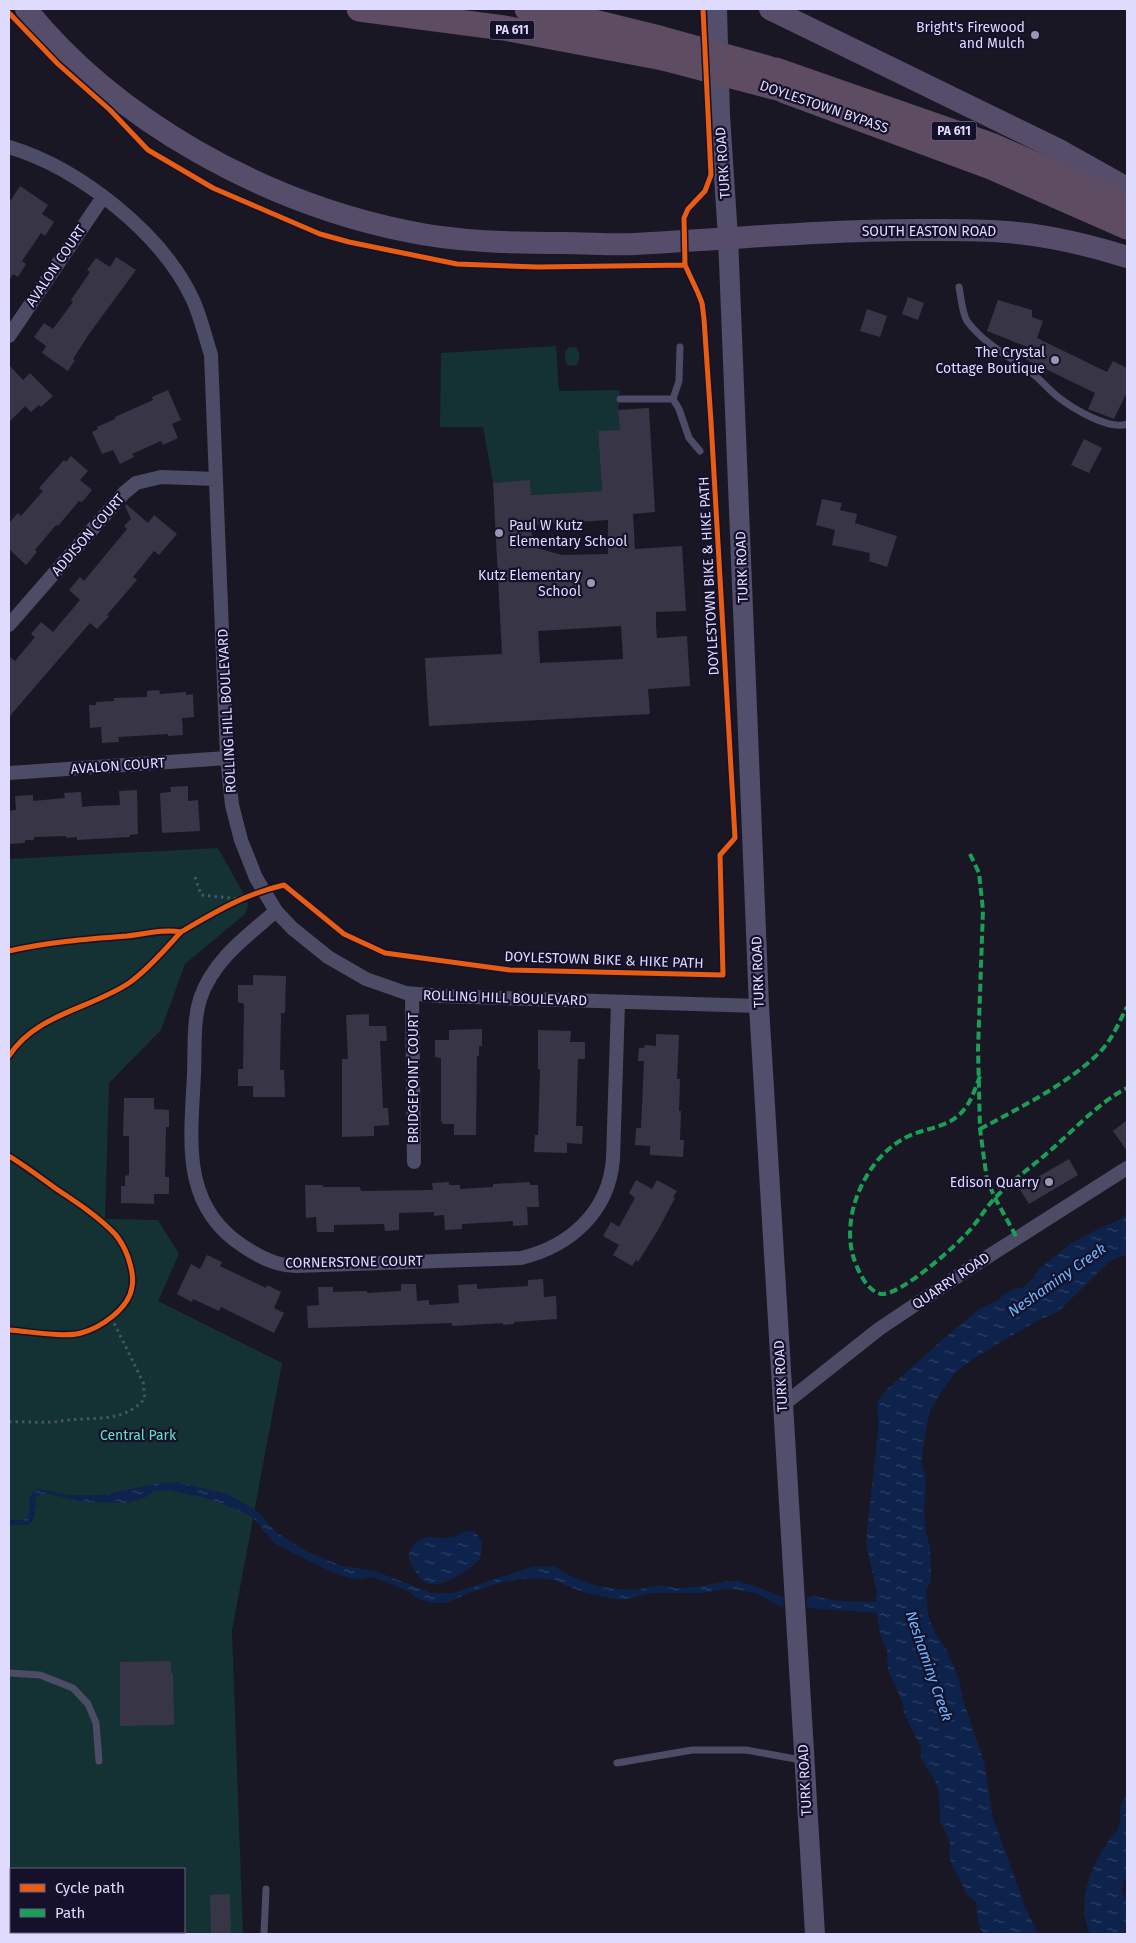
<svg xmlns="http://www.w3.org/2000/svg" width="1136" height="1943" viewBox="0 0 1136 1943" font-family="'Fira Sans',sans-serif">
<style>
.park{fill:#143133;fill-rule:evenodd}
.water{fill:url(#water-ripples)}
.building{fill:#383546;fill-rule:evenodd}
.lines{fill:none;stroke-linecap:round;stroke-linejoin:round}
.path{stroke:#485564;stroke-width:3;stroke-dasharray:2.5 4;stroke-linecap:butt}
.lane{stroke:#4d4c66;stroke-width:7}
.street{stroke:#4d4c66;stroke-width:14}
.secondary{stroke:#514f6b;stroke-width:20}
.primary{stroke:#564d6a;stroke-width:22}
.highway{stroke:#5e4c63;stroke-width:25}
.highway-bridge{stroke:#5e4c63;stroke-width:25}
.quiet{stroke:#1a9f57;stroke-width:4;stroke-dasharray:8 4;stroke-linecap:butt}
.cycleway-casing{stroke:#16112b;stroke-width:8}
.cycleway{stroke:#e95d12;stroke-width:5}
.poi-dot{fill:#9a96b3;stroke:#16112b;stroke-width:2}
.labels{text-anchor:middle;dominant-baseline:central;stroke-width:4.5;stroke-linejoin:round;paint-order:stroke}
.shield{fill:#16112b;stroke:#a39ebf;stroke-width:1}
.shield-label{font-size:12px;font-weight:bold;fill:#dfdbff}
.poi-label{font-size:14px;fill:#dfdbff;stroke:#16112b;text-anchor:end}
.street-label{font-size:14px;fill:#dfdbff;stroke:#16112b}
.park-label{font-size:14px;fill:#63e2c4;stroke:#16112b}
.water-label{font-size:15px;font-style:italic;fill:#69b7ff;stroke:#16112b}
</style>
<defs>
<pattern id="water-ripples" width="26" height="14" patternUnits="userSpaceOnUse" patternTransform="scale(1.25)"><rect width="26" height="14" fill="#0d234b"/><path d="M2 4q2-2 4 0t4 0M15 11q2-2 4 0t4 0" fill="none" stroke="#304266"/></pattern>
</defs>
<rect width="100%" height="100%" fill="#1a1725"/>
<!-- park -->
<path class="park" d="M556,346l3,45 61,-1 -2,20 2,20 -22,2 4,59 -71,4 -1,-14 -37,2 -10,-56h-43l1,-74z
M569,347l8,1c3,7 4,13 -2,18l-8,-1c-2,-7 -4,-13 2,-18z
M218,848l29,52 1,6 -3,8 -60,50 -24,66 -52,53 -4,136 53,1 21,34 -21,47 124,62 -50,268 11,303h-234v-1075zM11,1869h173v63h-173z"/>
<!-- water -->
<path class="water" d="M1127,1214v40l-17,7 -52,51 -21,9 -33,19 -30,18 -19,15 -16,22 -10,18 -8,47 5,21 -2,29 2,23 4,14 1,33 -5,11 2,25 8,19 10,14 13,30 4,21 21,62 9,56 33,91 12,25h-56l-5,-19 -1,-13 -9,-7 -15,-31 -3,-8 1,-14 -10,-21 -1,-31 -4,-9 -14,-23v-11l-16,-31 -2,-12 -15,-35 -1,-19 -7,-16 -3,-21 -65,-5 -5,-2v-9l6,-1 25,5 37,1 2,-9 -11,-51 13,-120 -2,-9 1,-12 7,-10 71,-63 24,-19 17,-8 9,-8 8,-4 8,-1 12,-10 4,-8 32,-26 34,-18 15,-6z
M176,1482l52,12 29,17 20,22 31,19 34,14 33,5 56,22h22l79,-26 22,-1 14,9 29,11 19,3 18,1 28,-5 13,3 21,-1 33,-6h8l21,6 26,11 -1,10 -25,-14 -18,-4 -12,-1 -26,4h-51l-29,7 -37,-7 -31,-13 -18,-2 -15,1 -28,6 -17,5 -30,13h-14l-14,-4 -8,-7 -23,-10 -16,-5 -15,2 -14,-3 -25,-11 -43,-22 -19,-23 -8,-6 -38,-15 -40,-9 -15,1 -10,7 -16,5 -43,-1 -36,-8h-8l-5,4c0,11 1,18 -7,27h-20v-5h13l6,-3c3,-9 -1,-19 6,-27l5,-1 31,6h31l58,-12z
M469,1531l6,1 7,10 -2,17c-11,11 -44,36 -59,20 -5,-6 -9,-14 -13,-21 3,-13 10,-21 24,-21 5,0 10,2 15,1 8,0 14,-6 22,-7z
M1127,1796v79l-3,6 -2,10 5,11v32h-37c-14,-31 0,-66 18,-92 4,-6 10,-10 11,-17 3,-10 -2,-21 8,-29z"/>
<!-- building -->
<path class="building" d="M20,186l28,19 -6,9 12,8 -9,14 -4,-3 -19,28 4,3 -8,13 -5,-3 -4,7v-78z
M116,257l20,13 -47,64 -16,25 2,1 -7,11 -26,-18 4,-7 -12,-9 10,-14 9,6 20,-27 -2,-2 19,-28 -3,-2 9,-12 14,9z
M908,297l16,6 -6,17 -16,-6z
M998,300l34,10v7l11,4 -6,17 70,34 6,-11 14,7v24l-13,27 -26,-10 7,-16 -70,-34 5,-11 -43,-17z
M867,309l20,7 -7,21 -20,-6z
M9,365l14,15 7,-7 23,23 -12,11 -2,-2 -8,7 -6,-6 -16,16z
M168,390l13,30 -9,4 6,14 -15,7 -2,-4 -29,13 2,3 -14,7 -7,-14 -11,4 -10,-22 6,-3 -1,-2 18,-8v-2l38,-17 -1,-3z
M649,408l6,104 -22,2 2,35 47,-3 4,65 -30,1v13l1,13 30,-2 3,50 -42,3 2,25 -221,12 -4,-68 77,-4 -9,-171 37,-3 1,15 71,-4 -4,-60 22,-1 -2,-20zM608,520v34l-46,1 -29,-8 -2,-22zM621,626l2,33 -83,4 -2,-32z
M1084,439l18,9 -13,25 -18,-8z
M71,456l17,15 -8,9 12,10 -10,12 -3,-1 -21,25 -2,-1 -21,25 2,2 -11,13 -17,-16v-26l9,-10 3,3 22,-25 -4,-3 25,-28 2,2z
M822,499l20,4 -2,7 17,4 -2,9 42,13 -10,31 -18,-6 1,-8 -38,-8 3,-15 -19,-5z
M126,504l22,19 6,-8 23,19 -18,21 -5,-4 -21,26 4,3 -30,35 2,1 -12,13 -7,-6 -81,94v-61l6,5 20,-24 -4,-3 10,-12 12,10 27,-32 -11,-10 11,-13 4,4 43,-52 -3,-3 7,-7 -6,-13z
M159,690l1,4 26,-2v3l7,-1 1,23 -12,1 1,17 -15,1v-2l-50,3 1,5 -17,1 -1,-16 -11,1 -1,-23h7v-3l18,-1v-3l33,-1v-6z
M188,786v15l10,-1 2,31 -38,2 -2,-40 11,-1 -1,-5z
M137,790l1,44 -8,1v2l-53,3v-3l-11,1v-2l-32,1v3h-9v3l-16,1v-33l7,-1 -1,-14 18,-1v6l32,-3 -1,-5 17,-1 1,15 10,-1 28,-1 -1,-14z
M253,975l33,1 -1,37h-4l-1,57h4l1,27h-32v-11h-15v-17h5l1,-65 -6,-2v-17h15z
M369,1014v12h17l1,15h-7l3,67h5l1,17 -15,1v10l-32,1v-78h6l-2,-44z
M482,1029v17h-3v10h-2l-1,79h-22v-11h-11l-2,-3v-63l-6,-1v-17h14v-10z
M538,1030l33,1 -1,11h15v17h-7l-2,67h7l-1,18 -15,-1v10l-33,-1 1,-17h3l1,-32 1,-34h-2z
M656,1034l23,1 -2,44h3l-1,32h2l-1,29h4l-1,17 -33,-2v-9l-15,-1 1,-17h5l3,-67h-6l1,-13h5l1,-3 11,1z
M124,1098h30v11l15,1v17h-3l-1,50h4v17h-15v10l-33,-1v-17h4v-10l4,-1v-39h-6z
M1127,1120v31l-14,-20z
M1069,1159l9,16 -49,29 -10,-16z
M636,1180l16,9 5,-9 20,11 -4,6 2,1 -17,32 -20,32 -2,-2 -4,6 -19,-11 6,-10 -16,-9 8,-14 8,5 16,-29 -6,-5z
M449,1182v3h11v4l33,-2v-3l37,-2v3h8l1,22h-12l1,18 -15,1v-5l-51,3v5l-17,1 -1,-15 -10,1v-4l-35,1v17l-14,1 -1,-7 -50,1v7h-17l-1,-15 -10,1 -1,-33h18v2h37l1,4 72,-1 -1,-7z
M207,1255l15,7 -2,4 46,22 1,-3 14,7 -7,16 10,5 -10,20 -53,-26 -2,4 -26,-12 -1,3 -15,-8 14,-30 9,5z
M543,1279l1,18 12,-1 1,23 -43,3v2l-11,1v-2l-51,3v-3l-144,5 -1,-22 12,-1 -1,-18h15v5l34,-1v2l34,-2v-7h15l1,17 12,-1v5l30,-2 -1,-18 19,-1v5l51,-3v-6z
M171,1661v12h2l1,52 -54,1v-64z
M230,1894l1,40h-20l-1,-39z"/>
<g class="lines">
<!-- path -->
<path class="path" d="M195,877l6,18 39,4
M9,1422c14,-1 28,1 42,0 7,0 13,-2 19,-2 28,-3 56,2 75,-22l-2,-16 -32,-65"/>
<!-- lane -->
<path class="lane" d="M959,287c2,10 3,26 8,34 17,23 43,36 66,53 9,7 16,16 25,23 14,11 52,34 69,27
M620,399h53l6,10 10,29 11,13
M673,399l6,-18 1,-34
M9,1673l31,2 33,13 15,16 8,19 3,38
M617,1763l75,-13h54l55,10
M264,1934l2,-45"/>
<!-- street -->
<path class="street" d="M9,147c70,21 153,86 184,153 8,18 12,36 18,55l16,403 5,47 9,35 15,38 20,33 16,17 36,29 38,22 40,14 34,3 319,10
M9,336l94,-139
M9,625l115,-132 12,-10 25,-6 55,2
M9,773l218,-15
M276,911c-29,25 -63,49 -76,88 -7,23 -5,51 -6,75 -3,65 -14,131 49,172 16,11 34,20 53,20l225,-8c50,-12 88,-47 92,-99l5,-156
M412,994l2,168
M783,1405l96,-76 91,-61 157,-100"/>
<!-- secondary -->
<path class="secondary" d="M717,9l3,107 8,121 31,769 56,928"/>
<!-- primary -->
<path class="primary" d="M26,9c91,113 239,193 380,222 51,11 106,12 158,12 24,0 48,2 71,1 95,-5 188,-14 283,-14 33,0 67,-1 100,3 37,4 74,13 109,24
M770,9l291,142 66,37"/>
<!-- highway -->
<path class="highway" d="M359,9l145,19 159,30
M527,9l30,4 102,25
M776,70l215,75 136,60
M785,91l206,76 136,60"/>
<!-- highway-bridge -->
<path class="highway-bridge" d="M659,38l109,30
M663,58l118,31"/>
<!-- quiet -->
<path class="quiet" d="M970,854l9,19 4,37 -5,139 2,80 7,51 8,18 22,40
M980,1076c-5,13 -9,27 -19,37 -15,16 -40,15 -58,26 -38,21 -63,78 -49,120 4,12 13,32 27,35 19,2 75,-48 88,-63 9,-10 16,-22 25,-32 17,-18 39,-33 58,-50 24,-21 46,-46 75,-61
M980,1129c41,-22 86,-44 119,-76 13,-13 20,-31 28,-46"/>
<!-- cycleway casing -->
<g class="cycleway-casing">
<path id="cycleway" d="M9,13l49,51 52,46 38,40 65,38 107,46 29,8 108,22 81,3 147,-2
M9,951c39,-9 78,-12 118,-15 19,-2 36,-7 54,-4 34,-20 64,-38 103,-47l60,49 41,19 125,17 213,5 -3,-120 15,-17 -24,-416 -7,-103 -2,-16 -4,-10 -13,-28 -1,-47 4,-9 17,-18 6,-16 -8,-166
M9,1056c27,-42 81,-47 120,-73 20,-14 36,-34 52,-51
M9,1156c16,10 31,21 46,32 21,14 43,28 60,46 6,7 10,15 13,23 3,10 6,20 4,30 -3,22 -32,41 -51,46 -17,5 -54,-2 -72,-3"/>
</g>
<!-- cycleway -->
<use href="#cycleway" class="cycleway"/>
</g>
<!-- markers -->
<g class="poi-dot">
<circle cx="1035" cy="35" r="5"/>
<circle cx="1055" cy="360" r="5"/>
<circle cx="499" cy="533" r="5"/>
<circle cx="591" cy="583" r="5"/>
<circle cx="1049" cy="1182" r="5"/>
</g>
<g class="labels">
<!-- shield labels -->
<g class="shield">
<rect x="489.5" y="20.5" width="45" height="19" rx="4"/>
<rect x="931.5" y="121.5" width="45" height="19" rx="4"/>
</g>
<g class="shield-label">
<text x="512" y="30">PA 611</text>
<text x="954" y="131">PA 611</text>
</g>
<!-- poi labels -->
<g class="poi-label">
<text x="1025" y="27">Bright's Firewood<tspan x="1025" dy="16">and Mulch</tspan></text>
<text x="1045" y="352">The Crystal<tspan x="1045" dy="16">Cottage Boutique</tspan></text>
<text x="509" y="525" text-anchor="start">Paul W Kutz<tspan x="509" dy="16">Elementary School</tspan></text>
<text x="581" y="575">Kutz Elementary<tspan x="581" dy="16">School</tspan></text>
<text x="1039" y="1182">Edison Quarry</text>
</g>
<!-- street labels -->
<g class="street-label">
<text transform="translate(824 107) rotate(19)">DOYLESTOWN BYPASS</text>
<text transform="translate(723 163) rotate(-94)">TURK ROAD</text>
<text x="929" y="231">SOUTH EASTON ROAD</text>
<text transform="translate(56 266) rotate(-56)">AVALON COURT</text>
<text transform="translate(88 535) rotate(-49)">ADDISON COURT</text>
<text transform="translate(742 567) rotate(-92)">TURK ROAD</text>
<text transform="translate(709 576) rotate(-93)">DOYLESTOWN BIKE &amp; HIKE PATH</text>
<text transform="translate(227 711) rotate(-93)">ROLLING HILL BOULEVARD</text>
<text transform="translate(118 766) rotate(-4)">AVALON COURT</text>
<text transform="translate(604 960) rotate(2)">DOYLESTOWN BIKE &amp; HIKE PATH</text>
<text transform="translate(758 972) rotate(-92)">TURK ROAD</text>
<text transform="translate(505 998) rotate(2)">ROLLING HILL BOULEVARD</text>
<text transform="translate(413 1078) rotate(-90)">BRIDGEPOINT COURT</text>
<text transform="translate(354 1262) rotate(-1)">CORNERSTONE COURT</text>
<text transform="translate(951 1281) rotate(-34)">QUARRY ROAD</text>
<text transform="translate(781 1376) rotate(-93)">TURK ROAD</text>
<text transform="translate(805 1780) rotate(-93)">TURK ROAD</text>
</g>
<!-- park labels -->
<g class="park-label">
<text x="138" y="1435">Central Park</text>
</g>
<!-- water labels -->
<g class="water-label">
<text transform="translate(1057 1280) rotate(-35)">Neshaminy Creek</text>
<text transform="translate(929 1666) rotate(71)">Neshaminy Creek</text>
</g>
</g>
<!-- border -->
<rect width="1136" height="1943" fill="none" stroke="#dfdbff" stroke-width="20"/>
<!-- legend -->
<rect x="10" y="1868" width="175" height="65" fill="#16112b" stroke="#666280"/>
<rect x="20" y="1884" width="25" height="8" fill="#e95d12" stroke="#666280"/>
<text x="55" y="1893" font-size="15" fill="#dfdbff">Cycle path</text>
<rect x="20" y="1909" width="25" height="8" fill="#1a9f57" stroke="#666280"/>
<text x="55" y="1918" font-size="15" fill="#dfdbff">Path</text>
</svg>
